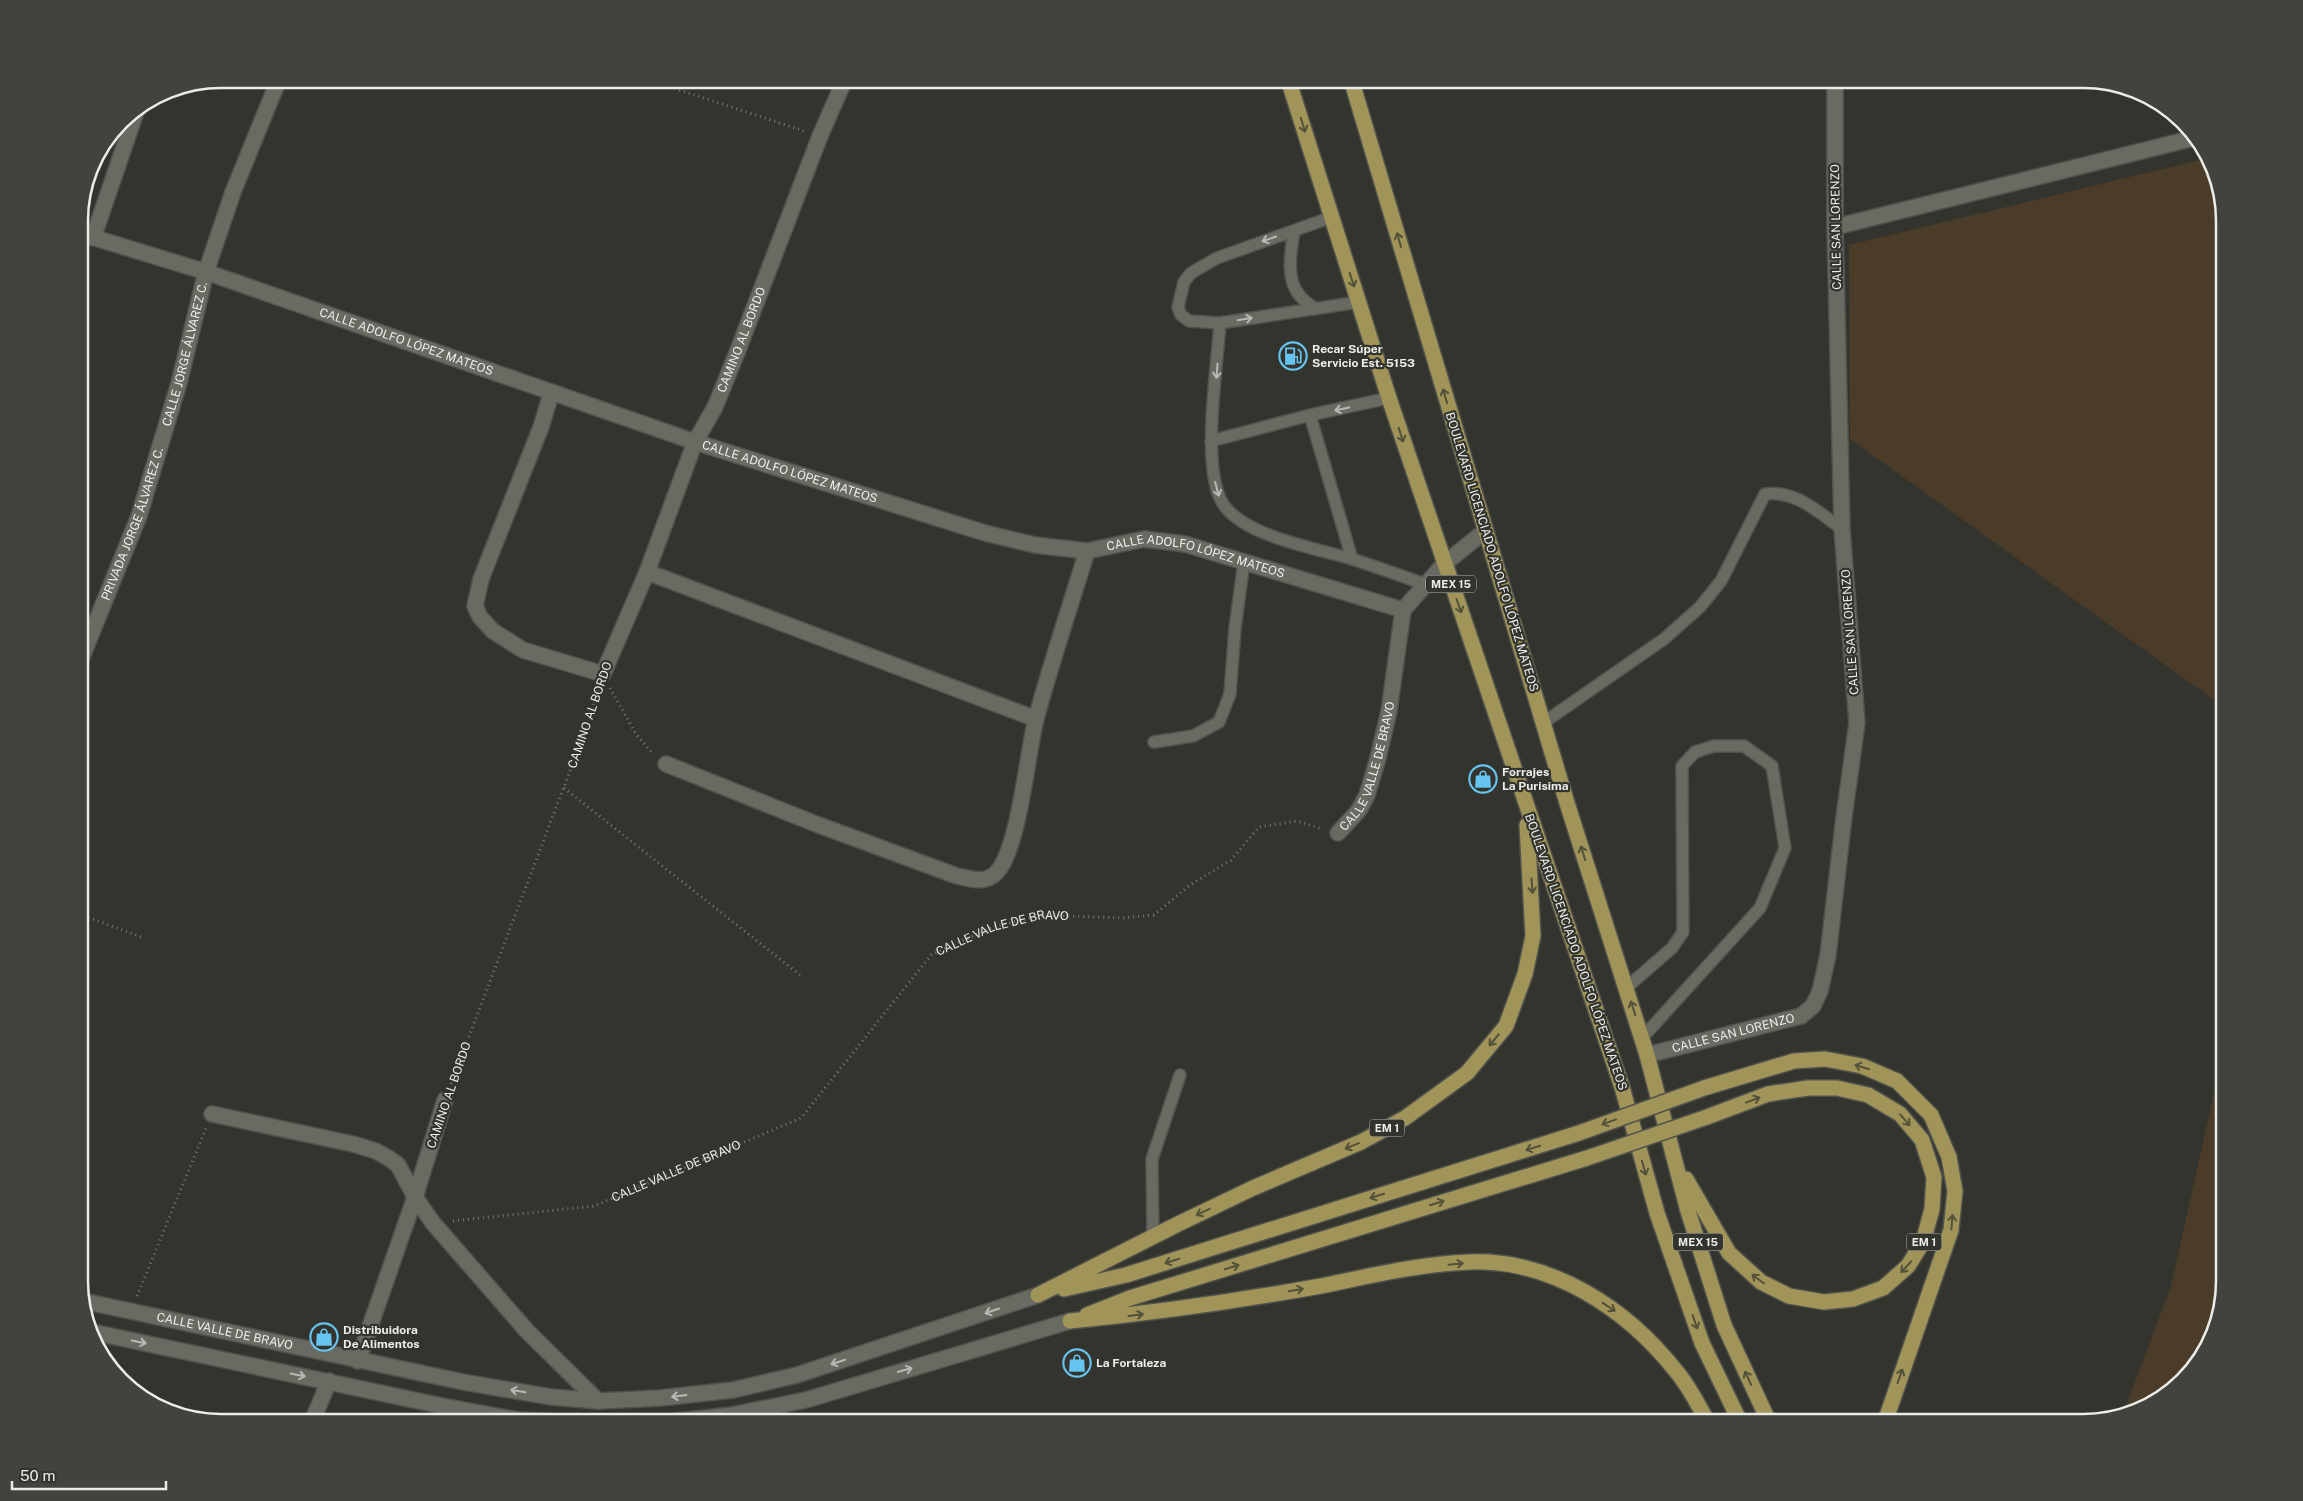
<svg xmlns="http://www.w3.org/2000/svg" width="2303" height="1501" viewBox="0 0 2303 1501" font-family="'Public Sans',sans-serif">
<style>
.green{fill:#4a3c29}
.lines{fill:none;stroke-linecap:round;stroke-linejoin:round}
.lane-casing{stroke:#51524c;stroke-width:14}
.street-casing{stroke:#51524c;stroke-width:18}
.secondary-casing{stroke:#51524c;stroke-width:18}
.primary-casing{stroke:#51524c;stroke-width:18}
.path{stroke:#787974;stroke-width:3;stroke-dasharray:1 4;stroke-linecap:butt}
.lane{stroke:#696b63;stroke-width:11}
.street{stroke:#696b63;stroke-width:15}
.secondary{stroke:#696b63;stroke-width:15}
.primary{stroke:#a09459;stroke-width:15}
.primary-bridge-casing{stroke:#51524c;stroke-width:18;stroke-linecap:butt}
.primary-bridge{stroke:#a09459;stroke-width:15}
.oneway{stroke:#53513a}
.oneway2{stroke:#b8b9b3}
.labels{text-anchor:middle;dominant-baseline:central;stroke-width:4.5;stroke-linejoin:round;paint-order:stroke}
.shield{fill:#32342d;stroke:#b4b6b1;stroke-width:1}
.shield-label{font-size:11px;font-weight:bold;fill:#ecede9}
.street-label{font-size:12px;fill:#ecede9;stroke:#32342d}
.poi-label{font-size:12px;font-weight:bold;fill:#ecede9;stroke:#32342d;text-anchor:start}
.rim{fill:none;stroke:#ecede9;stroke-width:2.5}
</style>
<rect width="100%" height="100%" fill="#32342d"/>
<!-- green -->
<path class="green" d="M2208,158l16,62v487l-374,-268 -1,-194z
M2224,1048v233l-23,78 -48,44 -29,8 47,-125z"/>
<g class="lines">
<!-- lane casing -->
<g class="lane-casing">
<path id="lane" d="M1332,217l-115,41 -26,15 -7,9 -6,25 3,8 8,6 31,2 139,-21
M1294,231c-3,20 -9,48 6,65 4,5 10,8 15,13
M1220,323c-3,45 -17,132 -1,173 14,39 97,52 133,63 25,8 50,17 75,26
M1310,415l42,144
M1211,441l99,-26 79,-17
M1543,723l121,-84 36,-32 21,-26 44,-87c31,-4 53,18 77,35
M1154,742l39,-6 26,-14 11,-28 5,-66 9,-66
M1626,988l46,-40 11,-16 -1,-166 13,-14 19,-6h30l28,20 13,82 -25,60 -118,130
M1153,1237l-1,-78 28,-84"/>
</g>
<!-- street casing -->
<g class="street-casing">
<g id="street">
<path d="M1835,227l359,-89"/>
<path id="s2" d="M79,233l127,39 489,170 290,91 50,12 52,6 57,-12 41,5 218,66 41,-46 41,-33"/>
<path d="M93,238l44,-129"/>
<path id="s3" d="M551,394l-10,33 -60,152 -6,27 5,11 13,14 30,19 80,24 44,-102 48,-130 20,-35 23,-57 82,-214 25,-57"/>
<path d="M647,572l389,147"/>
<path id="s4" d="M79,664l60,-148 40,-133 27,-111 27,-80 46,-113"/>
<path d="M666,764l150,60 141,52c14,3 28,8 39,-3 23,-23 31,-119 40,-154 15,-56 34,-112 51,-168"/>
<path id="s5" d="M1338,833l21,-23 8,-15 11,-37 11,-47 14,-101"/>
<path id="s6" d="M1647,1055l154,-39 12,-10 7,-15 8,-36 16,-138 13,-94 -15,-194 -7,-302v-148"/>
<path d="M212,1114l141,30 23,7 14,8 8,6 17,32 18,26 94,108 71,70"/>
<path d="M358,1361l57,-164 30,-97"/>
<path d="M312,1422l17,-41"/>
</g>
</g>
<!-- secondary casing -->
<g class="secondary-casing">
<g id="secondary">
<path id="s7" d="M83,1301l380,81 88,15 47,4 62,-3 73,-8 64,-15 241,-80"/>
<path d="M92,1332l355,75 71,13 38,2"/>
<path d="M670,1422l62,-7 74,-15 264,-79"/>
</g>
</g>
<!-- primary casing -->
<g class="primary-casing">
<path id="primary" d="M1288,79l101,319 233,689 35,126 45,130 38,79
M1351,79l216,724 80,252 41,156 36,114 45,97
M1704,1088l90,-27 31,-2 37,7 35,15 34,34 18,42 6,34 -4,39 -66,192
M1686,1179l43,74 32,29 28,14 35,6 29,-3 30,-11 25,-22 15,-24 9,-33 2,-32 -12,-37 -22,-26 -32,-19 -31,-7h-29l-40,6 -61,23
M1064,1289l62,-14 453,-142
M1038,1295l140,-71 75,-36 108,-46 44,-24 62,-45 39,-47 19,-52 8,-38 -6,-111
M1087,1315l43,-17 457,-140
M1070,1321c84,-8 167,-20 251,-35 49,-10 98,-22 149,-24 82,-3 157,47 206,109 13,15 22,34 32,51"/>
</g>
<!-- path -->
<g class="path">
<path d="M646,79l158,52"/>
<path d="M610,688l26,46 17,20"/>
<path d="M564,788l236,187"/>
<path d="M79,914l65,24"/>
<path d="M451,1084l133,-350 14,-45"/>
<path id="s1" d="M453,1221l141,-15 207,-88 130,-163 62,-28 48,-12 81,3 32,-3 36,-30 41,-25 28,-33 38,-6 25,8"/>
<path d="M137,1296l69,-168"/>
</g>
<!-- lane -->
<use href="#lane" class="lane"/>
<!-- street -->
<use href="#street" class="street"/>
<!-- secondary -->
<use href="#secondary" class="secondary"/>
<!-- primary -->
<use href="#primary" class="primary"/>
<!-- primary-bridge casing -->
<g class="primary-bridge-casing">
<path id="primary-bridge" d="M1579,1133l125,-45
M1587,1158l120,-41"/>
</g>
<!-- primary-bridge -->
<use href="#primary-bridge" class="primary-bridge"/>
</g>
<!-- one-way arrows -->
<defs><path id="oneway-shaft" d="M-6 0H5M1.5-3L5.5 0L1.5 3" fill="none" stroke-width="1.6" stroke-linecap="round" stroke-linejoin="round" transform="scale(1.25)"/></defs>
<g class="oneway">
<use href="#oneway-shaft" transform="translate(1303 125) rotate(73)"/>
<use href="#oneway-shaft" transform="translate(1399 240) rotate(-106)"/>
<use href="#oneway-shaft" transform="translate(1352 280) rotate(72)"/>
<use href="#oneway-shaft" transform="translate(1445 396) rotate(-106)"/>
<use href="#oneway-shaft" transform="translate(1401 435) rotate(72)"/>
<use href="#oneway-shaft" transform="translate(1459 606) rotate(71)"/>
<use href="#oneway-shaft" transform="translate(1583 853) rotate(-108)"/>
<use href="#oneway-shaft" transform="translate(1532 886) rotate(86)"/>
<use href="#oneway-shaft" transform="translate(1633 1008) rotate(-108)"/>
<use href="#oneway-shaft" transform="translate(1494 1040) rotate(130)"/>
<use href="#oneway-shaft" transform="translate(1862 1067) rotate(-163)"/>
<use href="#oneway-shaft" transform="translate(1753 1100) rotate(-21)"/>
<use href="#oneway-shaft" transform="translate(1905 1120) rotate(49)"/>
<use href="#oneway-shaft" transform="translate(1609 1122) rotate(160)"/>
<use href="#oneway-shaft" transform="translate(1352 1146) rotate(157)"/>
<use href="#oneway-shaft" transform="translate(1533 1148) rotate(163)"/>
<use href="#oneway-shaft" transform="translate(1644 1168) rotate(74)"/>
<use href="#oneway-shaft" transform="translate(1377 1196) rotate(163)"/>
<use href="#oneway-shaft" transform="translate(1437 1203) rotate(-17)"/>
<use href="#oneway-shaft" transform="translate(1203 1212) rotate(155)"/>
<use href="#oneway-shaft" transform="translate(1952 1222) rotate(-85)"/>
<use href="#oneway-shaft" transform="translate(1172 1261) rotate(163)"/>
<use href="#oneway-shaft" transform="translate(1456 1264) rotate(-6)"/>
<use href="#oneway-shaft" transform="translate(1232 1267) rotate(-17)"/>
<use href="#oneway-shaft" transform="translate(1906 1267) rotate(133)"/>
<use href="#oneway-shaft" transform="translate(1758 1279) rotate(-143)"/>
<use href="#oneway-shaft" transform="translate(1296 1290) rotate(-10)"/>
<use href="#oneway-shaft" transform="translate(1609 1307) rotate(34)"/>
<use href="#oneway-shaft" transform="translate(1136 1315) rotate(-7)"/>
<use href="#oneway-shaft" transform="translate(1695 1322) rotate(71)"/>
<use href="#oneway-shaft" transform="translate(1900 1376) rotate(-71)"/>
<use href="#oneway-shaft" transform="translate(1748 1378) rotate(-115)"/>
</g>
<g class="oneway2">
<use href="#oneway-shaft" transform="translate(1269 239) rotate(161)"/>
<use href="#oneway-shaft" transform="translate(1245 319) rotate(-9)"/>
<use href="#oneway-shaft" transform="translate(1217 371) rotate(94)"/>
<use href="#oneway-shaft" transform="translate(1342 409) rotate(168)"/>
<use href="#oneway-shaft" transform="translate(1217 489) rotate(75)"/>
<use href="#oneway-shaft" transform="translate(992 1311) rotate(161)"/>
<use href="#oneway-shaft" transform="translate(139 1342) rotate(12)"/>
<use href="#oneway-shaft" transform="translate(838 1362) rotate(162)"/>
<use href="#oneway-shaft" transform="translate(905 1370) rotate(-16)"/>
<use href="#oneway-shaft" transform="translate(298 1375) rotate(12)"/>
<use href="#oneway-shaft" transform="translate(518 1391) rotate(-170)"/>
<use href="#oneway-shaft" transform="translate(679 1396) rotate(173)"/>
</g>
<!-- icons -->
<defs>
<g id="fuel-ring" transform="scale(1.4375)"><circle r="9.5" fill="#32342d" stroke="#67c4f0" stroke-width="1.5"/><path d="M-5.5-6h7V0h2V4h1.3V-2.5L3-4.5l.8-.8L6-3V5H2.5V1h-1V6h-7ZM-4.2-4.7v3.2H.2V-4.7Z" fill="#67c4f0"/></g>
<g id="shop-ring" transform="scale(1.4375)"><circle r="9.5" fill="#32342d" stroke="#67c4f0" stroke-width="1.5"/><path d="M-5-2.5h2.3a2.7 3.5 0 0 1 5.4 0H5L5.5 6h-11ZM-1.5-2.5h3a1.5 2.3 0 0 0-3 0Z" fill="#67c4f0"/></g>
</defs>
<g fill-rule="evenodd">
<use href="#fuel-ring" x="1293" y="356"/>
<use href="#shop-ring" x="1483" y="779"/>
<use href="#shop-ring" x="324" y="1337"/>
<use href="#shop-ring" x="1077" y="1363"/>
</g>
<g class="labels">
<!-- shield labels -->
<g class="shield">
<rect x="1426" y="575.5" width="50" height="17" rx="4"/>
<rect x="1369.5" y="1119.5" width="35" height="17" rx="4"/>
<rect x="1673" y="1233.5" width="50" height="17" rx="4"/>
<rect x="1906.5" y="1233.5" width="35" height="17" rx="4"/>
</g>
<g class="shield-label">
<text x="1451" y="584">MEX 15</text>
<text x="1387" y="1128">EM 1</text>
<text x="1698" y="1242">MEX 15</text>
<text x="1924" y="1242">EM 1</text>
</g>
<!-- street labels -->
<g class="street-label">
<text transform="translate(1836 227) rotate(-91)">CALLE SAN LORENZO</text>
<text stroke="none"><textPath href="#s3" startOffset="738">CAMINO AL BORDO</textPath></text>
<text stroke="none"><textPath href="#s2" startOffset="345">CALLE ADOLFO LÓPEZ MATEOS</textPath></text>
<text stroke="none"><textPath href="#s4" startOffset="328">CALLE JORGE ÁLVAREZ C.</textPath></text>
<text stroke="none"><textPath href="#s2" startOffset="750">CALLE ADOLFO LÓPEZ MATEOS</textPath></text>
<text stroke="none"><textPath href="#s4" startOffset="150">PRIVADA JORGE ÁLVAREZ C.</textPath></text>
<text transform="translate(1492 552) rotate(73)">BOULEVARD LICENCIADO ADOLFO LÓPEZ MATEOS</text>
<text stroke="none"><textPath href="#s2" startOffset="1170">CALLE ADOLFO LÓPEZ MATEOS</textPath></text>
<text transform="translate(1850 632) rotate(-94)">CALLE SAN LORENZO</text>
<text transform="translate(590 715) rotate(-71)">CAMINO AL BORDO</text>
<text stroke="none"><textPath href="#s5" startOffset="75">CALLE VALLE DE BRAVO</textPath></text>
<text stroke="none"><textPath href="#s1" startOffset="651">CALLE VALLE DE BRAVO</textPath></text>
<text transform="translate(1576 952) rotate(71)">BOULEVARD LICENCIADO ADOLFO LÓPEZ MATEOS</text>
<text stroke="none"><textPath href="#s6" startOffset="89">CALLE SAN LORENZO</textPath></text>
<text transform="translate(449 1095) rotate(-71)">CAMINO AL BORDO</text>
<text stroke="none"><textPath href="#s1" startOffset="231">CALLE VALLE DE BRAVO</textPath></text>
<text stroke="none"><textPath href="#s7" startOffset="145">CALLE VALLE DE BRAVO</textPath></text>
</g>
<!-- poi labels -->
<g class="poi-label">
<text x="1312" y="349">Recar Súper<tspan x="1312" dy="14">Servicio Est. 5153</tspan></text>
<text x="1502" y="772">Forrajes<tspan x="1502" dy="14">La Purisima</tspan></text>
<text x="343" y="1330">Distribuidora<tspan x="343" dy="14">De Alimentos</tspan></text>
<text x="1096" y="1363">La Fortaleza</text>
</g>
</g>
<!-- crop -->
<path d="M0 0H2303V1501H0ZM221 88H2083A133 133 0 0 1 2216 221V1281A133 133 0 0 1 2083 1414H221A133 133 0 0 1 88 1281V221A133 133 0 0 1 221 88Z" fill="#41433c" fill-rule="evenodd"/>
<path class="rim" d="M221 88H2083A133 133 0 0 1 2216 221V1281A133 133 0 0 1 2083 1414H221A133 133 0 0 1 88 1281V221A133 133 0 0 1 221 88Z"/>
<!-- scale -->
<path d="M12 1481v8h154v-8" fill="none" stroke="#ecede9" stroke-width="2.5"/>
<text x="20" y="1481" font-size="15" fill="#ecede9" stroke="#32342d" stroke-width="4" paint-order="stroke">50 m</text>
</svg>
